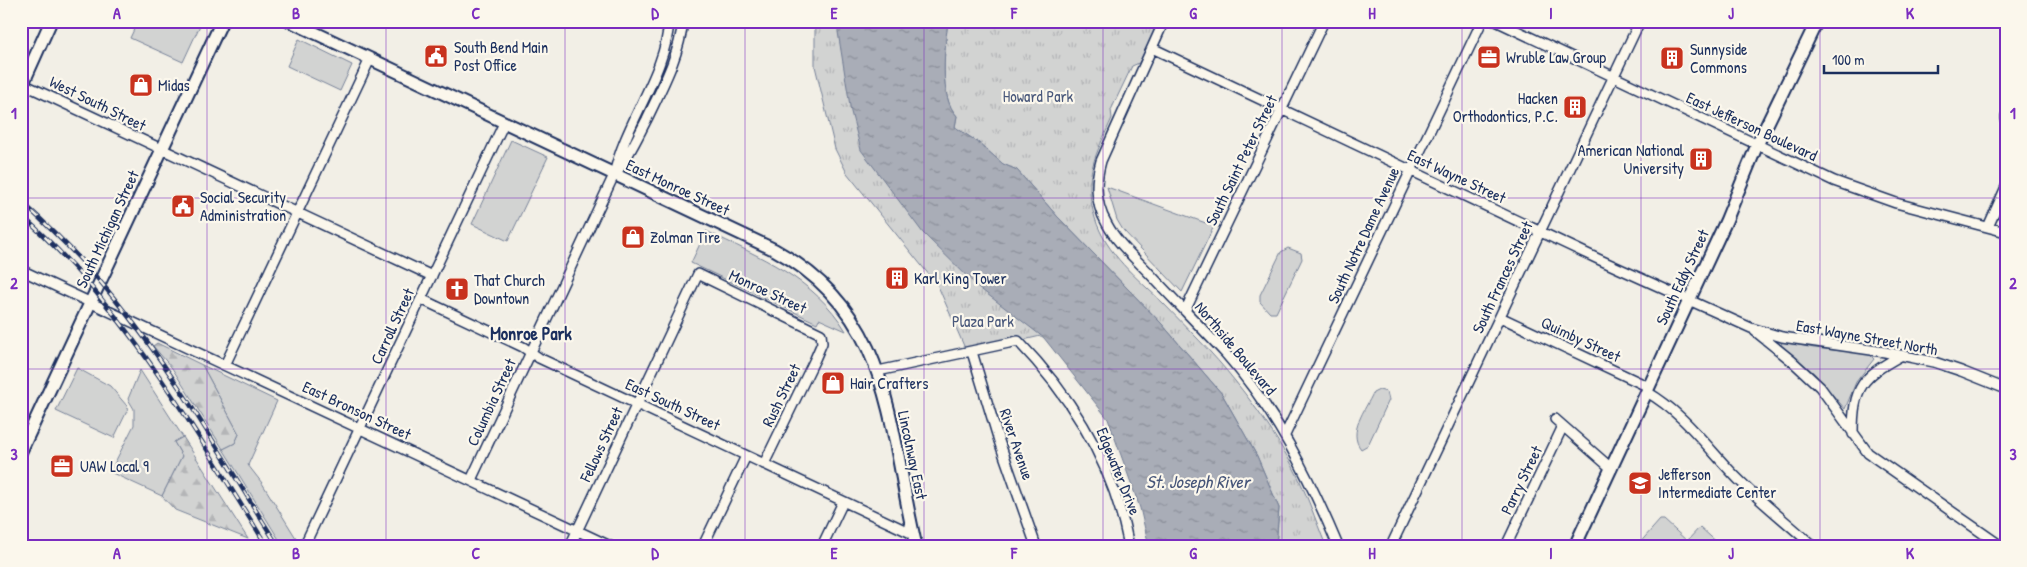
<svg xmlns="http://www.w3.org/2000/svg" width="2027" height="567" viewBox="0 0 2027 567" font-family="'Patrick Hand',sans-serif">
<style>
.grass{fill:#d2d3d2;stroke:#768198}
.forest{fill:url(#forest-firs);stroke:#768198}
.park{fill:url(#park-tufts);stroke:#768198}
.water{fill:url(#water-ripples);stroke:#707b93}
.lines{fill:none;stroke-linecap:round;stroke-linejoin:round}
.minor-casing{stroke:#1b2f5e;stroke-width:12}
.major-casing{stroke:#1b2f5e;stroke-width:15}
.minor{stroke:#fbf7ec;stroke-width:9}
.major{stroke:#fbf7ec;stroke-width:11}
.rail-casing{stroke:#1b2f5e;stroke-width:4.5}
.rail{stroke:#fbf7ec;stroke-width:2.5;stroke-dasharray:8;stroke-linecap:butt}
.grid{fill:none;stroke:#7b2cbf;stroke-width:1;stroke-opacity:0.55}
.labels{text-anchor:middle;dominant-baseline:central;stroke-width:4.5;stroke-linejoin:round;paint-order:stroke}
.poi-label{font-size:16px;fill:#1b2f5e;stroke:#fbf7ec;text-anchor:start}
.park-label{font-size:16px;fill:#49587b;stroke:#fbf7ec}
.street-label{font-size:16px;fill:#1b2f5e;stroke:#fbf7ec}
.neighbourhood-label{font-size:18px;font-weight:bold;fill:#1b2f5e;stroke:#fbf7ec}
.water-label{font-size:18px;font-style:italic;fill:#465579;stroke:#fbf7ec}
.neatline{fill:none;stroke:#7b2cbf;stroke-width:2}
.grid-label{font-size:16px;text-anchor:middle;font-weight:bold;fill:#7b2cbf}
</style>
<defs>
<pattern id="forest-firs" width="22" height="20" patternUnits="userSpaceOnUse" patternTransform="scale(1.25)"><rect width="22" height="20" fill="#d2d3d2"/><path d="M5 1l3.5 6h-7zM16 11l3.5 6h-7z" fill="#b4b5b7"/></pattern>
<pattern id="park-tufts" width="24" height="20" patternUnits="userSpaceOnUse" patternTransform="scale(1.25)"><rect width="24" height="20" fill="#d2d3d2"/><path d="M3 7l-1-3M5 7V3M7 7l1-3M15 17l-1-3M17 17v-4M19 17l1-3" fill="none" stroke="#b4b5b7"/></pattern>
<pattern id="water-ripples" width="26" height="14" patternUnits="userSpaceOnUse" patternTransform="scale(1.25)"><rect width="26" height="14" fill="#a9adb7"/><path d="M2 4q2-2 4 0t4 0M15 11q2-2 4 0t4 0" fill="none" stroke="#898d98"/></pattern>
</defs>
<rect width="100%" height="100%" fill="#f2efe6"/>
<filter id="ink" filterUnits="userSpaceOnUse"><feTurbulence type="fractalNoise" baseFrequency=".02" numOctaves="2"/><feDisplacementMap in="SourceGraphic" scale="10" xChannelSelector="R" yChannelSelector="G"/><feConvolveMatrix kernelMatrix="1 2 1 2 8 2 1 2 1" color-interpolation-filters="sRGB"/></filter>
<g filter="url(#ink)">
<!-- grass -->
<path class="grass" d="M138,21h64l-19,41 -53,-24z
M299,39l53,26 -12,26 -53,-25z
M511,140l37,17 -40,84 -36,-17z
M1107,187l107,39 -32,66 -59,-62 -6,-10z
M706,231c54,26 108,47 140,100l-27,-12 -2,4 -126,-60z
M1288,248l13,5 1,6 -26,54h-6l-10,-11v-7l21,-43z
M1782,342l32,6 48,5 8,2 4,4 -18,23 -11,27 -31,-36 -33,-28z
M202,365l75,36 -29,64 14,18 39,63h-18l-60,-97 12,-6 4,-9z
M77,368l33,18 17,20 1,3 -14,29 -58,-27z
M140,370l43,67 -9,5 8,14 -20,40 -52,-24 24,-47v-16l-6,-10z
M1379,390l8,2 2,8 -21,45 -7,4c-14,-17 5,-40 12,-56z
M1660,520h4l23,21 13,-14 21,19h-84z"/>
<!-- forest -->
<path class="forest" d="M157,343l45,22 37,69 -4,9 -12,6 -51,-81 -19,-22z
M183,437l65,102 -73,-29 -13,-14 20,-40 -8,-14z"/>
<!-- park -->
<path class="park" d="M815,21h26l204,314 -78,18 -29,-67 -91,-113 -12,-24 -20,-83z
M948,21h206l2,8 -17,34 -7,3 -21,44 1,8c-16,37 -30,58 -17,100 11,36 42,60 68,85 24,25 50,50 72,78 21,26 41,55 57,84 14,26 23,54 34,81h-50l3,-38 -22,-52 -35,-62 -61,-71 -104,-107 -40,-46 -14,-6 -24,-21 -24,-16 2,-11c-19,-19 -12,-70 -9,-95z"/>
<!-- water -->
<path class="water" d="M838,21h110c-3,25 -10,76 9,95l-2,11 24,16 24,21 14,6 40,46 104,107 61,71 35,62 22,52 -3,38h-127l-9,-38 -32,-89 -64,-81 -66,-51 -55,-54 -62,-83 -10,-38 -13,-80z"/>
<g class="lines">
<!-- minor casing -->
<g class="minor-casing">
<path id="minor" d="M1164,21l-63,140c-6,21 -6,43 6,63 10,19 27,33 42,49 25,27 51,53 76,80 50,56 84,124 113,193
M1496,21l338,160 62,22 110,29
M1152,48l446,211 153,69 31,9 103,15 49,10 27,9 45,18
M21,83l411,193
M2006,116v3
M616,173c13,-17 21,-35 31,-54 15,-32 32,-62 36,-98
M1988,227l18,-40
M21,270l589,276
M421,299l102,48 16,11 374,176
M1185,311l139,-290
M1500,317l149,70
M1755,331l37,30 28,26 48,66 133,93
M972,352l27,89 37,105
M225,365l145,-306
M878,371l140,-30c56,58 96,125 111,205
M1647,392c37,21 62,58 91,87 24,24 51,45 75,67
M1555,419l57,50
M1853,434c0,-48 9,-57 49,-79
M1285,435l197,-414
M471,480l143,-305c11,-53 52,-101 55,-154
M306,542l198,-419
M570,546l128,-272 123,60 1,9 -7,16 -51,105
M703,546l43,-90
M822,546l21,-44
M1391,546l249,-525
M1506,546l57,-120"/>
</g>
<!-- major casing -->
<g class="major-casing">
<path id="major" d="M290,21l485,229c119,65 113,179 141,296
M21,88l30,-67
M21,451l201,-430
M1575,546l151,-325 31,-76 60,-124"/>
</g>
<!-- minor -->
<use href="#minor" class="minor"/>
<!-- major -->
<use href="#major" class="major"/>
<!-- rail casing -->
<g class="rail-casing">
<path id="rail" d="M21,201c33,30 64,61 92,96 63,77 112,165 165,249
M21,215c105,92 172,214 246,331"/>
</g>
<!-- rail -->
<use href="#rail" class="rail"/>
</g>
</g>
<!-- grid -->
<path class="grid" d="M207,21v525M386,21v525M565,21v525M745,21v525M924,21v525M1103,21v525M1282,21v525M1462,21v525M1641,21v525M1820,21v525M21,198h1985M21,369h1985"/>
<!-- icons -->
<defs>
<g id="civic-square" transform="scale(1.25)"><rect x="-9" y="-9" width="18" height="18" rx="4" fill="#c8321e" stroke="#fbf7ec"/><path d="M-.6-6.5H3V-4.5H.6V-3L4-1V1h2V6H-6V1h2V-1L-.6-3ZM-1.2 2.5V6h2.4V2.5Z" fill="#fff"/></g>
<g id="office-square" transform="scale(1.25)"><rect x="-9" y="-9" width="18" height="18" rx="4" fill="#c8321e" stroke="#fbf7ec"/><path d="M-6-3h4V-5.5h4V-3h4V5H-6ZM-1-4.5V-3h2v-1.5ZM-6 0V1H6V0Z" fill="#fff"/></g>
<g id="building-square" transform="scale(1.25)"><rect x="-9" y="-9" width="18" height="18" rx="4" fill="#c8321e" stroke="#fbf7ec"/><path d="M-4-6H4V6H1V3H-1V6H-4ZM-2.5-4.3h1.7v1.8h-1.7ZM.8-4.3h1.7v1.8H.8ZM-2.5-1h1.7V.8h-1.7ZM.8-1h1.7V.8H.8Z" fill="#fff"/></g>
<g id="shop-square" transform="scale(1.25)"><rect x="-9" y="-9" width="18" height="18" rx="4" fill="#c8321e" stroke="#fbf7ec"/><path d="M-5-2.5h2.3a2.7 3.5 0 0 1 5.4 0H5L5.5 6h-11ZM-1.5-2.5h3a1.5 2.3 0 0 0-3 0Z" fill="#fff"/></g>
<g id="church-square" transform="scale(1.25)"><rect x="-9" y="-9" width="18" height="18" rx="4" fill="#c8321e" stroke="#fbf7ec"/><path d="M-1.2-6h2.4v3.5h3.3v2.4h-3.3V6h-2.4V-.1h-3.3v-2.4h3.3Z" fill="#fff"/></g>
<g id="school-square" transform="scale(1.25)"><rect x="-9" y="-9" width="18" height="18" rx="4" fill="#c8321e" stroke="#fbf7ec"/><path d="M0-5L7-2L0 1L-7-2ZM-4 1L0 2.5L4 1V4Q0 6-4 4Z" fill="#fff"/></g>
</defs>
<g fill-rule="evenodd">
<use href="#civic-square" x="436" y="56"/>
<use href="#office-square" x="1489" y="57"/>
<use href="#building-square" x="1672" y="58"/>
<use href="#shop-square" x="141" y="85"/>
<use href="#building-square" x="1575" y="107"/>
<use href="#building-square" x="1701" y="159"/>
<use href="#civic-square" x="183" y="206"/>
<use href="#shop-square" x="633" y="237"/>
<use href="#building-square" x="897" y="278"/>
<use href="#church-square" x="457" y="289"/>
<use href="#shop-square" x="833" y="383"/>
<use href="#office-square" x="62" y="466"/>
<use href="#school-square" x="1640" y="483"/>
</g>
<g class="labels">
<!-- poi labels -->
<g class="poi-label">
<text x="454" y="47">South Bend Main<tspan x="454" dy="18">Post Office</tspan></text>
<text x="1690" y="49">Sunnyside<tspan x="1690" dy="18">Commons</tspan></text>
<text x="1506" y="57">Wruble Law Group</text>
<text x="158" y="85">Midas</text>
<text x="1558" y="98" text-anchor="end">Hacken<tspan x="1558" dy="18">Orthodontics, P.C.</tspan></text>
<text x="1684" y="150" text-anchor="end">American National<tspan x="1684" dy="18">University</tspan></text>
<text x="200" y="197">Social Security<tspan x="200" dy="18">Administration</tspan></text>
<text x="650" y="237">Zolman Tire</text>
<text x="914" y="278">Karl King Tower</text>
<text x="474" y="280">That Church<tspan x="474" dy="18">Downtown</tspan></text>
<text x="850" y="383">Hair Crafters</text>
<text x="80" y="466">UAW Local 9</text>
<text x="1658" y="474">Jefferson<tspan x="1658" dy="18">Intermediate Center</tspan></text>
</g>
<!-- park labels -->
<g class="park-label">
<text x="1038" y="96">Howard Park</text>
<text x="983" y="321">Plaza Park</text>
</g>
<!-- street labels -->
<g class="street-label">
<text transform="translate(98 103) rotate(26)">West South Street</text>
<text transform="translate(1752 126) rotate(25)">East Jefferson Boulevard</text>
<text transform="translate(1241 160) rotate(-64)">South Saint Peter Street</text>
<text transform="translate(1457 176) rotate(25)">East Wayne Street</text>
<text transform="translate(678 187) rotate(25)">East Monroe Street</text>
<text transform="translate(107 229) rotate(-65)">South Michigan Street</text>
<text transform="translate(1363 235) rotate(-65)">South Notre Dame Avenue</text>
<text transform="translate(1502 277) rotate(-65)">South Frances Street</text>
<text transform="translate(1682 277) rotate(-65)">South Eddy Street</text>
<text transform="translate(768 291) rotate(25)">Monroe Street</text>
<text transform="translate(392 326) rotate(-65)">Carroll Street</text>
<text transform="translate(1867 337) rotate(10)">East Wayne Street North</text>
<text transform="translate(1581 339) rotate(25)">Quimby Street</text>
<text transform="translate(1236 348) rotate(50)">Northside Boulevard</text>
<text transform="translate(781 395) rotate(-64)">Rush Street</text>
<text transform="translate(491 402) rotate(-65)">Columbia Street</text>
<text transform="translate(673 404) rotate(25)">East South Street</text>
<text transform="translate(357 410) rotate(25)">East Bronson Street</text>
<text transform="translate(601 444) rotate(-65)">Fellows Street</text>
<text transform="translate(1017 444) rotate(71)">River Avenue</text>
<text transform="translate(913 455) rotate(78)">Lincolnway East</text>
<text transform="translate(1119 471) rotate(68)">Edgewater Drive</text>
<text transform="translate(1521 480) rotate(-64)">Parry Street</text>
</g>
<!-- neighbourhood labels -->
<g class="neighbourhood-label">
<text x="531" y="333">Monroe Park</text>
</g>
<!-- water labels -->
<g class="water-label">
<text x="1198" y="481">St. Joseph River</text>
</g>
</g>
<!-- margin -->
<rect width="2027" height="567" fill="none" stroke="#fbf7ec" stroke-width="55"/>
<!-- scale -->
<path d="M1824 65v8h114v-8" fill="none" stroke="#1b2f5e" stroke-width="2.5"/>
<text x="1832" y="65" font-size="15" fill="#1b2f5e" stroke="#fbf7ec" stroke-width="4" paint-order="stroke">100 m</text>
<rect x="28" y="28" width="1972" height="512" class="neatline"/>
<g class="grid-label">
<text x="117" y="19">A</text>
<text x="296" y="19">B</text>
<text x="476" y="19">C</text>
<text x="655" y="19">D</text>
<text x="834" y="19">E</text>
<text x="1014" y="19">F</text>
<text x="1193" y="19">G</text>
<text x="1372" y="19">H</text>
<text x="1551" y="19">I</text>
<text x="1731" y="19">J</text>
<text x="1910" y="19">K</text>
<text x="14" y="119">1</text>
<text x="2013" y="119">1</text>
<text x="14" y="289">2</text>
<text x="2013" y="289">2</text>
<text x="14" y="460">3</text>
<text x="2013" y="460">3</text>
<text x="117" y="559">A</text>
<text x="296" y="559">B</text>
<text x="476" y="559">C</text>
<text x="655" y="559">D</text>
<text x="834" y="559">E</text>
<text x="1014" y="559">F</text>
<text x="1193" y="559">G</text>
<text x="1372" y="559">H</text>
<text x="1551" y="559">I</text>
<text x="1731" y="559">J</text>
<text x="1910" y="559">K</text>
</g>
</svg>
